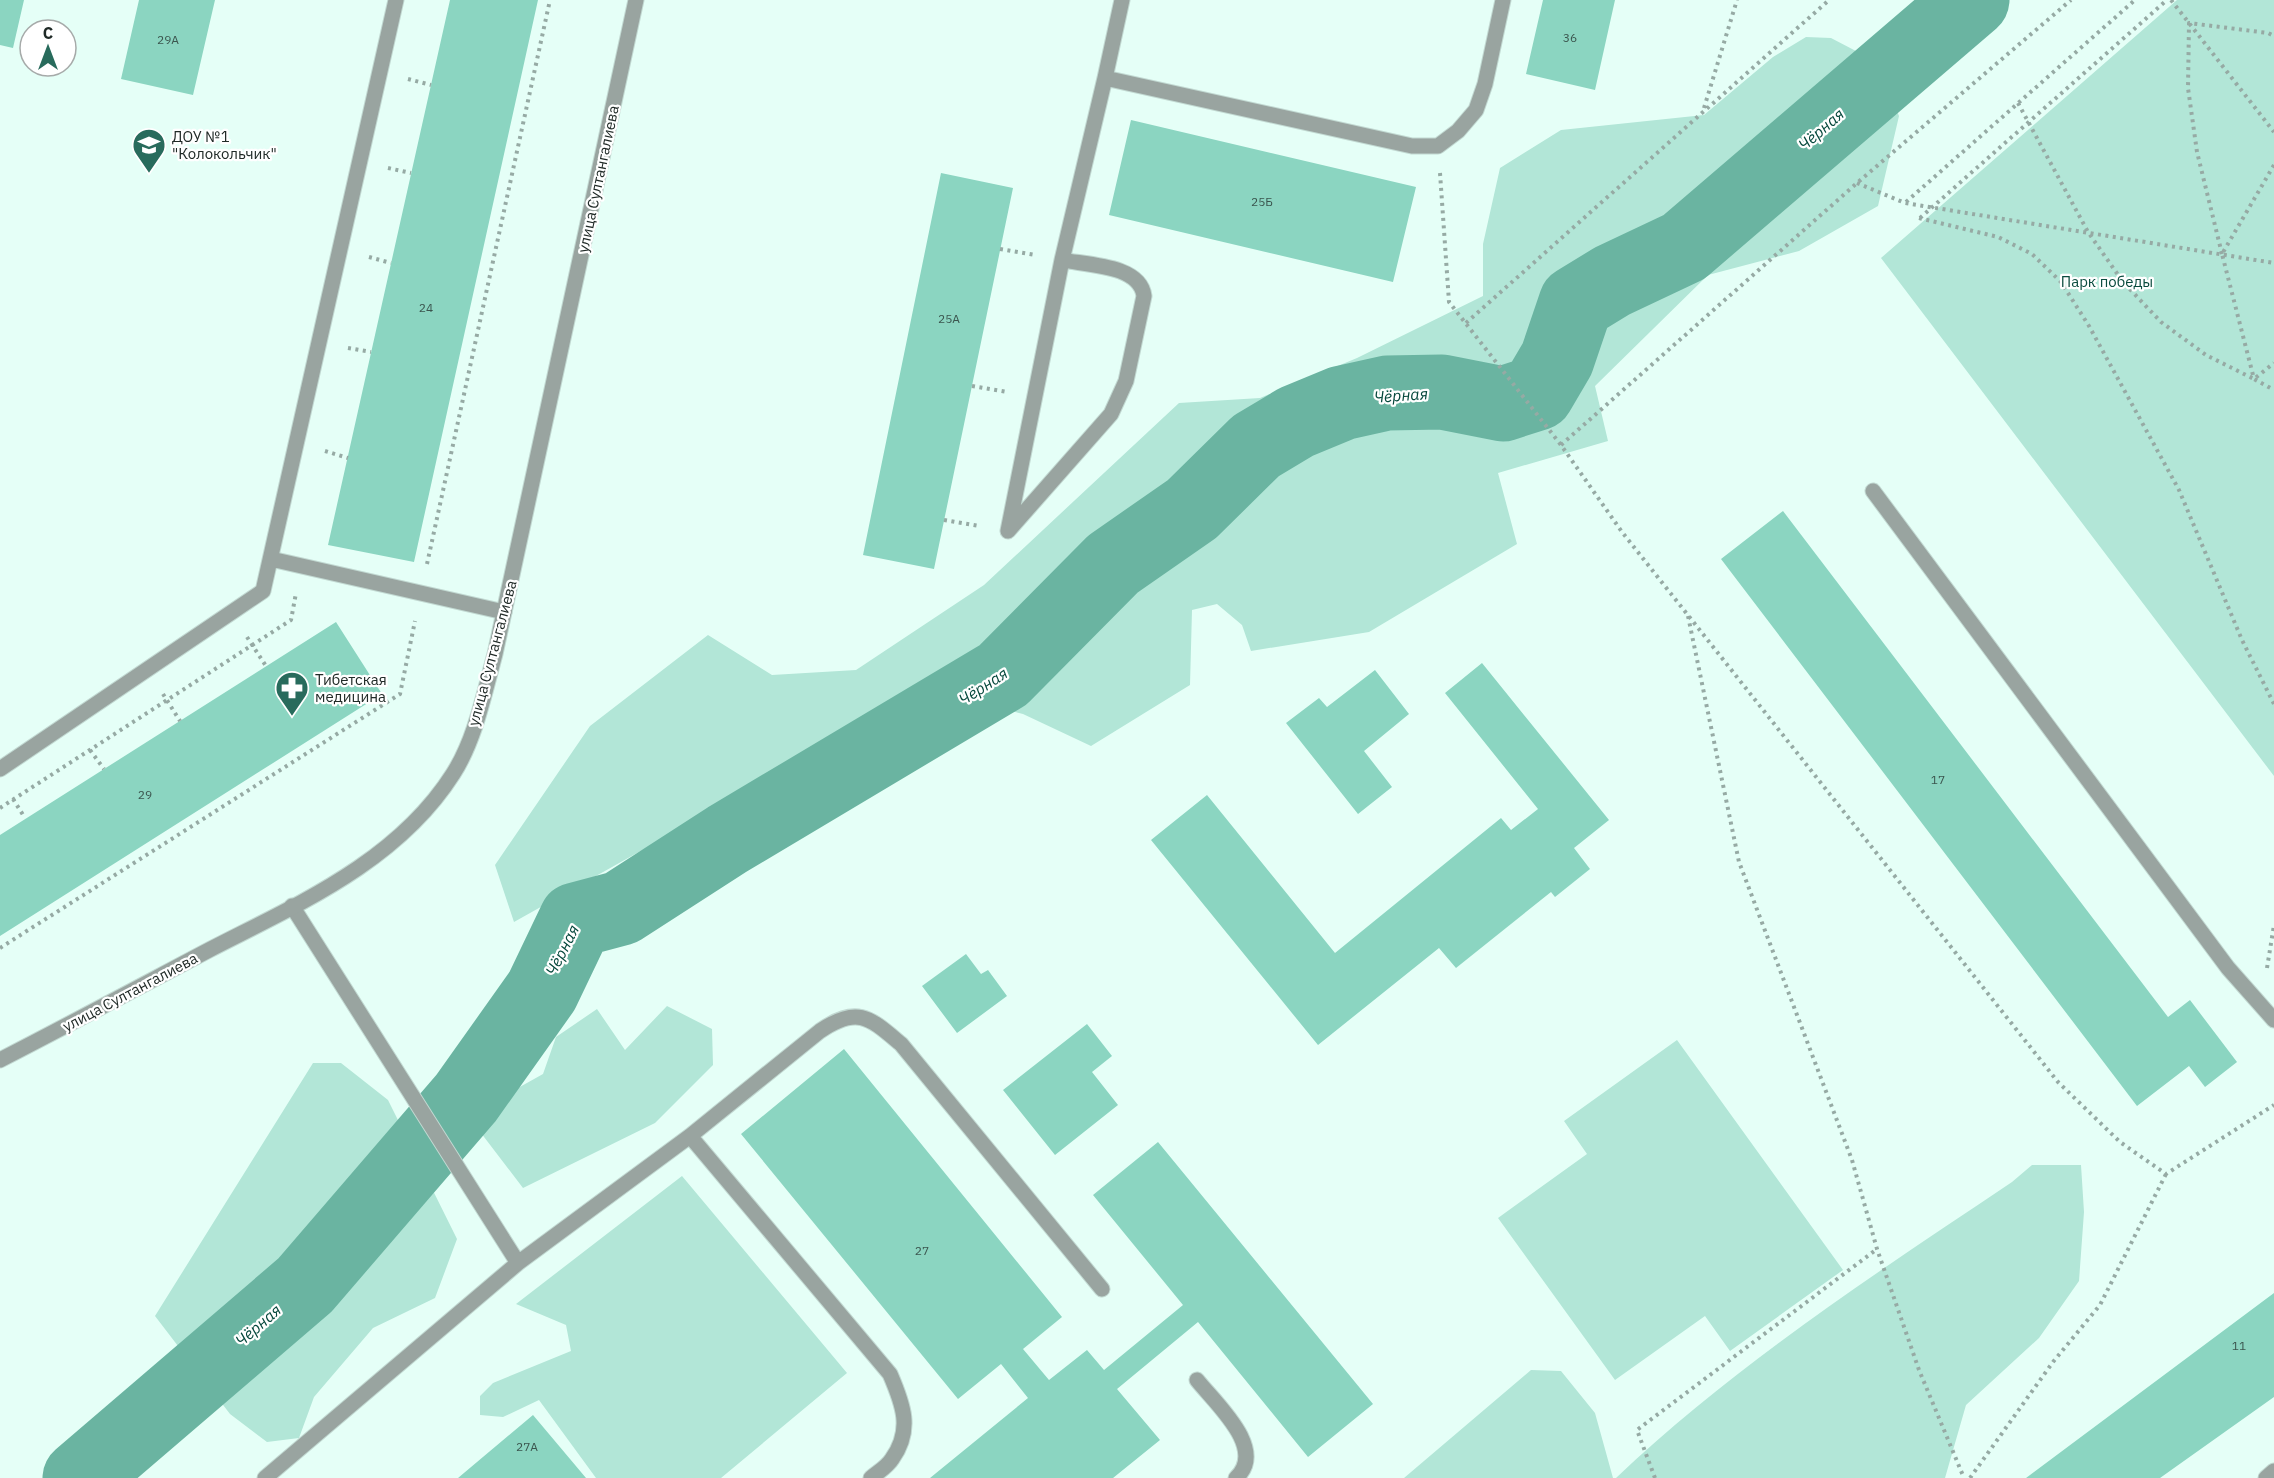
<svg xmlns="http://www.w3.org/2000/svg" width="2274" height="1478" viewBox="0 0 2274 1478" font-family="'IBM Plex Sans',sans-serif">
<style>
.green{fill:#b2e6d7}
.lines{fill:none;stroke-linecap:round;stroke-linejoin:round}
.river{stroke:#6ab4a1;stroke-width:75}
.building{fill:#8bd5c1}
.service-casing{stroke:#c2d9d2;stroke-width:17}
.tertiary-casing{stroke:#c2d9d2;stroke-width:17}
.path{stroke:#96aaa4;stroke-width:4;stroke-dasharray:3 4.5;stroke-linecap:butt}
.service{stroke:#99a4a0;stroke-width:15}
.tertiary{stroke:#99a4a0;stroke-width:15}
.labels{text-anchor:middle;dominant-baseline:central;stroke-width:4.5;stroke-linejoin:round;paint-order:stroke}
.number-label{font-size:12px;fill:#3b554e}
.poi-label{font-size:15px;fill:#202a27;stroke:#fff;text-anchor:start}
.street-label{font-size:15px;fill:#202a27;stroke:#fff}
.park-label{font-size:15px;fill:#0a4b3e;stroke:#fff}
.water-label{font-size:16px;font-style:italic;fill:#04473b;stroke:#fff}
</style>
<rect width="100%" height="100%" fill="#e5fff7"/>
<!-- green -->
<path class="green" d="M2177,0h97v776l-393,-518z
M1806,37l25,1 46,24 22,54 -21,90 -79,45 -91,24 -113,111 13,55 -110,32 19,71 -148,88 -118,19 -9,-26 -25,-21 -25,6 -2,75 -99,61 -68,-32 -94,-25 -415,233 -19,-57 95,-139 118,-91 64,40 84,-5 128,-85 195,-182 81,-5 97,-40 126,-62v-52l17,-76 61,-38 143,-15 69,-58z
M667,1006l45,23 1,36 -58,58 -132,65 -42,-55 28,-40 34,-19 13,-37 41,-28 28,41z
M1677,1040l166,230 -113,81 -25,-35 -90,64 -117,-162 89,-64 -23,-33z
M313,1063h28l47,37 69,139 -22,59 -62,30 -59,69 -15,41 -32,4 -37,-28 -75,-98z
M2032,1165h49l3,47 -5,69 -40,57 -73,67 -21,73h-329c120,-114 259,-204 396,-296z
M682,1176l165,197 -126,105h-125l-57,-78 -36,17 -23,-2v-19l13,-13 78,-32 -5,-26 -50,-21z
M1531,1370l30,1 34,42 18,65h-209z"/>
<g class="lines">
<!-- river -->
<path class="river" d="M80,1478l225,-193 161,-187 76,-107 34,-71 45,-12 107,-69 275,-164 110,-111 79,-55 64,-63 40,-24 46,-19 45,-10 55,-1 61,12 34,-11 20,-34 19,-56 36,-22 72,-34 288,-247"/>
</g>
<!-- building -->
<path class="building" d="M0,0h24l-11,48 -13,-3z
M139,0h76l-22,95 -72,-16z
M450,0h88l-124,562 -86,-17z
M1543,0h72l-20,90 -69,-16z
M1131,120l285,67 -23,95 -284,-67z
M941,173l72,15 -79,381 -71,-14z
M1783,511l385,506 22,-17 47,62 -32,25 -16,-21 -52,40 -416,-547z
M336,622l46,72 -382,242v-101z
M1482,663l127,157 -35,28 16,21 -35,28 -4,-5 -95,76 -17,-20 -121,97 -167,-205 56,-45 128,158 166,-135 10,12 27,-21 -93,-116z
M1375,670l34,44 -45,37 28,36 -34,27 -72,-91 33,-25 8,9z
M966,954l15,20 7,-4 19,26 -50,37 -35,-47z
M1087,1024l25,32 -20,16 26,33 -63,50 -52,-65z
M844,1049l218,268 -39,32 26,31 38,-30 17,20 79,-65 -90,-110 65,-53 215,262 -65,53 -110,-135 -81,67 43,51 -47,38h-183l98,-80 -27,-34 -43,35 -217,-265z
M2274,1293v104l-114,81h-134z
M533,1415l53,63h-128z"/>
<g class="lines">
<!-- service casing -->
<g class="service-casing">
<path id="service" d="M1122,0l-17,78 307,68h26l20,-15 18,-21 9,-26 18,-84
M1062,260c26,5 78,5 82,36l-18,85 -15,33 -103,117 54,-271 43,-182
M1873,491l355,477 46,52
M271,559l233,53
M0,769l263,-178 133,-591
M690,1136l200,238c13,30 23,56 2,85 -5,8 -14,13 -21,19
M518,1263l172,-127 130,-105c38,-26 50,-13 81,13l201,245
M1197,1380c18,23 71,69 39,98
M265,1478l253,-215 -226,-357
M2266,1478l8,-7"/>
</g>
<!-- tertiary casing -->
<g class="tertiary-casing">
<path id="tertiary" d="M0,1060c70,-36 139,-73 209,-110 89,-46 188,-88 244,-176 22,-34 31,-80 42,-120l141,-654"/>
</g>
<!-- path -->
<path class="path" d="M2171,0l103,132
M408,79l23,6
M2018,103l70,129 35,50 38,40 45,33 48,24 20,-16
M1704,108l33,-108
M2274,165l-52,89 32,125 20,11
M388,168l23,5
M1440,173l9,129 112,143 61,87 436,550 62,60 46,32 108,-69
M1857,183l48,20 369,60
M1906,202l229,-202
M1919,218l79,19 34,17 29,28 28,44 90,164 63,150 32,64
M1920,218l247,-218
M1000,249l35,6
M2222,254l-25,-102 -9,-64 1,-65 79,10 6,3
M369,257l22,6
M1466,323l363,-323
M348,348l23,4
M972,386l35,6
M1561,445l296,-262 214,-183
M325,451l23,7
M944,520l35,6
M427,564l123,-564
M1688,616l51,246 113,298 25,89 42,121 45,108
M247,637l19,29
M163,694l17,27
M90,750l14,19
M13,799l12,19
M0,808l291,-188 5,-27
M0,948l400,-254 15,-73
M2267,968l7,-43
M1655,1478l-18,-48 240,-181
M1970,1478l83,-116 47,-57 66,-131"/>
<!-- service -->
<use href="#service" class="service"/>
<!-- tertiary -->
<use href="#tertiary" class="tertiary"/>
</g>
<!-- icons -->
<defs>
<g id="school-pin" transform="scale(1.725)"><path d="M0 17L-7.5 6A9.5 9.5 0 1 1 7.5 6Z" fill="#286b5c" stroke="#fff"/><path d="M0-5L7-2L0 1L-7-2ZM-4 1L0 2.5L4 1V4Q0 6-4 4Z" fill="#fff"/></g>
<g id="pharmacy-pin" transform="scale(1.725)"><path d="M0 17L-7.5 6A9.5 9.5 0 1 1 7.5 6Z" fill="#286b5c" stroke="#fff"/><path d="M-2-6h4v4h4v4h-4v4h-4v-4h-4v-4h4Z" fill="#fff"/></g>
</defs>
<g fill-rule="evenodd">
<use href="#school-pin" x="149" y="145"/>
<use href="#pharmacy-pin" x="292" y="688"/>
</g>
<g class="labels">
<!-- number labels -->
<g class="number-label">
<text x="1570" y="37">36</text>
<text x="168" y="39">29А</text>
<text x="1262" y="201">25Б</text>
<text x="426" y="307">24</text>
<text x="949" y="318">25А</text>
<text x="1938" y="779">17</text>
<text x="145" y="794">29</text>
<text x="922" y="1250">27</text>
<text x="2239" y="1345">11</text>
<text x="527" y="1446">27А</text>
</g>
<!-- poi labels -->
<g class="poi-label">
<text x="172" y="136">ДОУ №1<tspan x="172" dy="17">"Колокольчик"</tspan></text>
<text x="315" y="679">Тибетская<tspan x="315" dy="17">медицина</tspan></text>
</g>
<!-- street labels -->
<g class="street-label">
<text transform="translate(598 179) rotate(-78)">улица Султангалиева</text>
<text transform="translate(492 653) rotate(-75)">улица Султангалиева</text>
<text transform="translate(130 992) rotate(-28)">улица Султангалиева</text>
</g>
<!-- park labels -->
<g class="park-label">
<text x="2107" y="281">Парк победы</text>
</g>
<!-- water labels -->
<g class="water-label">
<text transform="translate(1821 129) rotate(-41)">Чёрная</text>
<text transform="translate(1401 395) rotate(-4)">Чёрная</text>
<text transform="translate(983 686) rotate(-33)">Чёрная</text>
<text transform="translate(562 950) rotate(-63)">Чёрная</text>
<text transform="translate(258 1325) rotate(-41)">Чёрная</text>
</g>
</g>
<!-- north arrow -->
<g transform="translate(48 48)"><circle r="28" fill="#ffffff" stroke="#a6aaa9" stroke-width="1.5"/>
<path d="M0-4.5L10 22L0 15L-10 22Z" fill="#286b5c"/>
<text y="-9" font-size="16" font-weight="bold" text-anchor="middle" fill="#202a27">С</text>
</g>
</svg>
